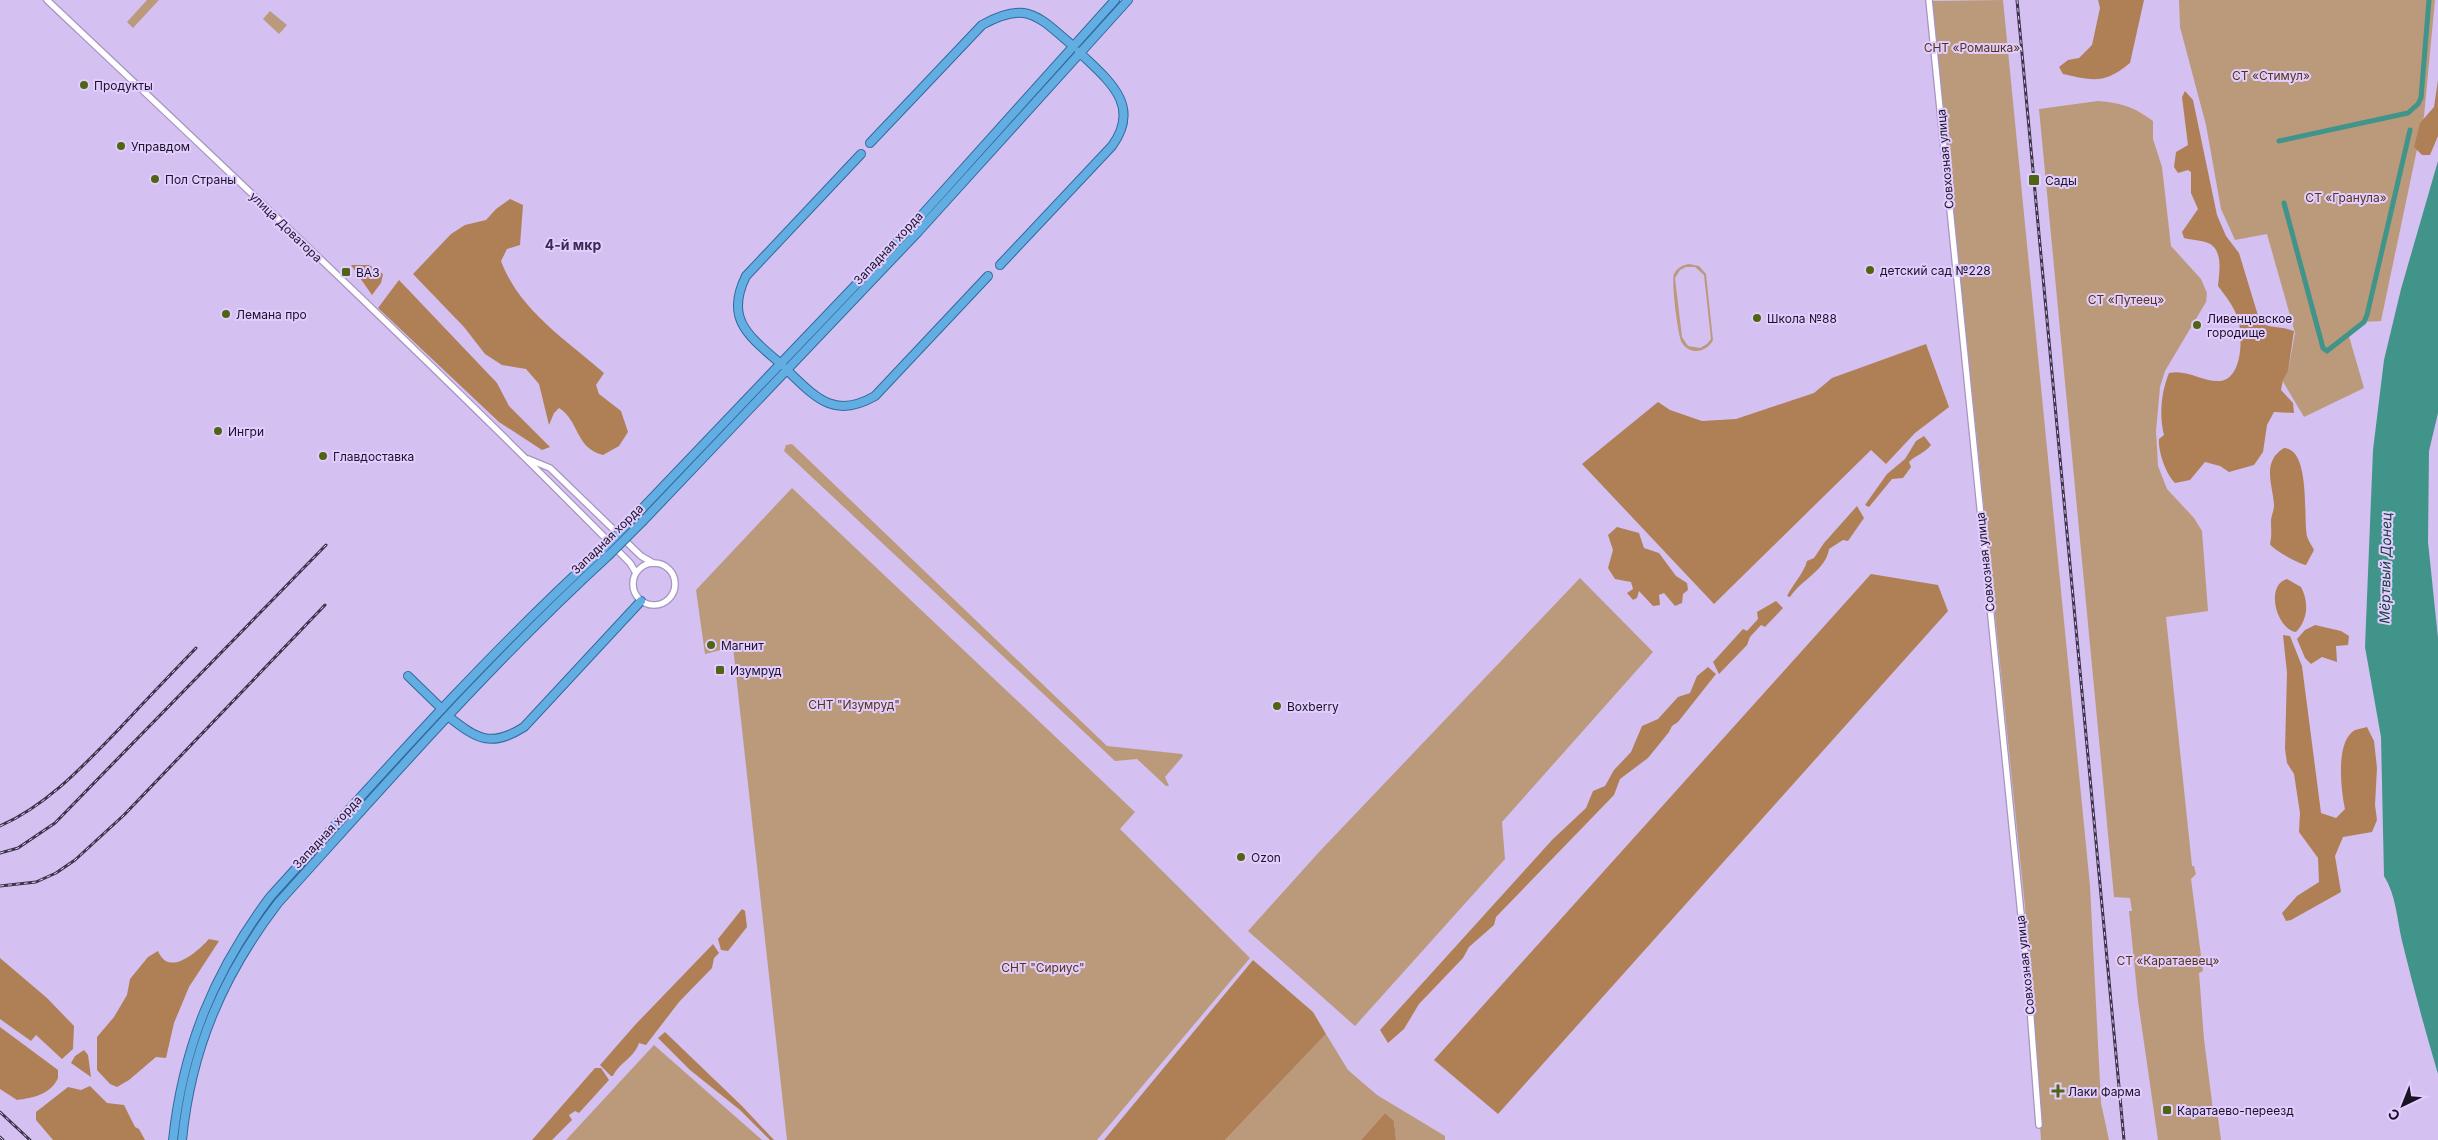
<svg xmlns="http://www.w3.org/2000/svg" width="2438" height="1140" viewBox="0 0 2438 1140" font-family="Inter,sans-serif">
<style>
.green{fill:#bb9a7b;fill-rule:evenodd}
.forest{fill:#af8055}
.water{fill:#419489}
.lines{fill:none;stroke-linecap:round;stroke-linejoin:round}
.canal{stroke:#419489;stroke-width:5}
.tertiary-casing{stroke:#a794c2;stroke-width:8}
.trunk-casing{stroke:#306a9c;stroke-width:10}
.tertiary{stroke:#fff;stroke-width:5.5}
.trunk{stroke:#62aee3;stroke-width:8}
.rail-casing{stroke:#3d334a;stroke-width:3}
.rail{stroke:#e1cdff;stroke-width:1;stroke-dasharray:4;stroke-linecap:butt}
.trunk-bridge-casing{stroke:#306a9c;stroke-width:10;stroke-linecap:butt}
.trunk-bridge{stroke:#62aee3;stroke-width:8}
.poi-dot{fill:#506512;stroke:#e1cdff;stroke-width:2}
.labels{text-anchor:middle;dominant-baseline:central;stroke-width:4;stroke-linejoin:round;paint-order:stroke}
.park-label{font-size:12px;fill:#563512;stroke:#e1cdff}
.poi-label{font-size:12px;fill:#1b1324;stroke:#e1cdff;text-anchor:start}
.street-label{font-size:12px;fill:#1b1324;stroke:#e1cdff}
.neighbourhood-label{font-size:14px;font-weight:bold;fill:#3c2b52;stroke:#e1cdff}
.water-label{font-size:14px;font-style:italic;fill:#1b423d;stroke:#e1cdff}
</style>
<rect width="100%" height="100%" fill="#d4c0f1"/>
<!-- green -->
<path class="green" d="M147,0h12l-26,28 -6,-6z
M2003,0l87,886 11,217 8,37h-68l-16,-233 -93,-906z
M2179,0h256l-11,116 -43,205 -19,1 -14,11 16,55 -60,29 -22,-37 6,-9 7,-38 -28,-99 -32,6 -14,-31 -15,-84 -26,-98z
M270,11l17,14 -8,9 -16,-15z
M2098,101c24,2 36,6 55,20v18l9,28 9,79 30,33 6,14 -1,9 -41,69 -5,16 -4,44 2,35 9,23 27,29 8,13 6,80 -42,6 26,249h2l2,8 -5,5 12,92 -4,2 5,66 9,71h4l4,30h-63l-20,-139 -9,-90h3l-2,-13 -16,-1 -75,-788z
M1689,264l10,2 7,8 7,66c-6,12 -22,16 -31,3 -4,-6 -11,-61 -8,-69 3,-6 8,-9 15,-10zM1686,267h9l9,8 7,64 -4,5 -7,4 -12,-2 -6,-9 -7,-59 5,-8z
M792,444l315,302 75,8 1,2 -18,21 4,9h-3l-29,-27 -22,2 -331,-310 2,-6z
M792,488l343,324 -15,17 130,129 -153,182h-310l-54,-493 -28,7 -9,-64z
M1580,578l73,74 -151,170 3,37 -150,167 -107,-95 72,-80z
M1326,1034l22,36 29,25 68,41v4h-49l-2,-19 -9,-8 -24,27h-136z
M654,1045l108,95h-196z"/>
<!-- forest -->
<path class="forest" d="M2098,0h46l-14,63c-26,21 -36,18 -67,11l-4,-7 9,-7 11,-2 13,-13 8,-37z
M2438,80v56l-8,19h-8l-8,-8 6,-24 14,-16z
M2185,91l8,9 24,115 9,21 13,17 21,69c10,7 22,4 34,9l-6,40 -5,9 -2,10 12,13 1,10 -20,-1 -7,13 -4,27 -9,13 -25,7 -9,-6 -15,-4 -15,18 -15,3c-9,-9 -17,-31 -16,-44l5,-4c-5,-20 -3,-42 5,-62 18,-4 32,8 49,8 25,0 25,-45 20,-62 -4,-13 -12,-22 -20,-33 1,-13 6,-36 -10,-43 -7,-3 -16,-3 -24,-5l-2,-6 16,-23 -7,-16v-21l-3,-2 -10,3 -4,-6 2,-15 12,-7 -6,-48z
M510,199l13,6 -3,40 -13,4 -6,12c18,49 65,79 103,112l-8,12 3,9 22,17 7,21 -9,14 -16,9c-28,-7 -24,-35 -44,-47l-5,5 -5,12 -10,-41 -13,-15 -24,-4 -17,-11 -21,-27 -51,-53 38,-40 14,-9 21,-5 10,-11z
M351,265h18l14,9 -2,9 -9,12z
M399,280l98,103 12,23 41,41 -8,3 -43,-28 -121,-114z
M1926,344l23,63 -34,26 -29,31 -15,-14 -157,154 -132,-140 76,-62 12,8 32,11 34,-2 78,-26 18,-15z
M1924,436l7,9c-6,8 -15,10 -22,17l2,5 -8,11 -11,1 -23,28 -4,-2 22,-31 18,-15 11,-18z
M2284,448c27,1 19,70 23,88 1,5 5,9 7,14l-8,15c-7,-1 -34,-16 -36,-21 2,-9 1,-14 1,-23 0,-5 3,-10 3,-16 -1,-20 -13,-43 10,-57z
M1857,506l7,12 -16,23 -5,-1 -14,9c-3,21 -28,31 -39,48l-3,-1c6,-12 17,-23 20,-35l7,-3 10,-15z
M1617,527l22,6 5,15 15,5 17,23 11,7 1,7 -5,4 -1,9 -7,3 -11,-13 -5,2 1,10 -7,1 -14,-15 -2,7 -4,2 -6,-7 6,-4 -2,-7 -16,-3 -7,-11 5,-18 -5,-15z
M1871,574l67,11 10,26 -450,503 -64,-54z
M2287,579l14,8c8,15 7,33 -5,45 -20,-3 -31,-47 -9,-53z
M1776,601l7,7 -18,19 -4,-2 -11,12 -3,8 -28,29 -6,-12 30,-33 4,2 11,-12 -1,-7z
M2315,625l26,6 8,5 -1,9 -12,1 1,16 -15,-5 -11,7 -6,-6 -8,-19 8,-9z
M2283,635l7,1 12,30 19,147 15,5 9,-9c-4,-19 -10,-68 10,-79 4,-1 8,-2 12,-3l7,14 3,27 -2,37 2,15 -5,12 -29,5 -8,19 6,36 -50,28 -5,1 -4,-8 15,-17 22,-14 -1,-24 -19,-26 1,-19 -6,-39 -7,-11 -2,-14 2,-76z
M1708,667l8,7 -38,48 -6,4 -3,6 -21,26 -28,21 -6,16 -118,122 -2,8 -25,22 -6,11 -44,46 -15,25 -16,14 -8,-13 172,-190 34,-32 7,-17 12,-5 9,-16 17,-18 11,-26 16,-7 20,-22 12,-4 7,-17z
M742,909l3,2 2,16 -19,24 -7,-1 -3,-11z
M209,939l10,2 -30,46 -15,36 -8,35 -10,-1 -27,23 -12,7 -7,-3 -13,-14v-33l17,-20 13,-22 3,-16 18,-22 10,-6c11,27 40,0 51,-12z
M713,944l6,9 -5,5 -2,10 -33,34 -33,43 -7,-2c-5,15 -20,20 -26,33h-2l-11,-11 35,-40z
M0,958l47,40 27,28 -1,23 -11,10 -26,-24 -5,6 -31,-22z
M1253,960l60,52 13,22 -101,106h-121z
M0,1027l58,43v8c-7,16 -25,20 -41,22l-17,-11z
M665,1032l77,74 32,34h-4l-30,-30 -50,-40 -32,-32z
M84,1050l4,5 3,22 -20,-14 4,-7z
M595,1068h6l8,12 -30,33 -4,-2 -6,4 3,5 -20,20h-20z
M90,1086l17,17 17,2 11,22 4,2 6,11h-92l-17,-20v-8l32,-25 13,3z
M1385,1113l9,8 2,19h-35z"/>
<!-- water -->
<path class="water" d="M2438,161v252l-9,38 -1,91 10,96v436c-13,-44 -25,-88 -36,-133 -5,-22 -6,-46 -18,-65l-3,-139 -16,-90 8,-197 11,-90 17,-71z"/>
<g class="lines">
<!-- canal -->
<path class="canal" d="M2279,141l129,-28 10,-9 3,-6 8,-98
M2284,203l39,145 4,3 37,-29 3,-7 43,-185"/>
<!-- tertiary casing -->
<g class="tertiary-casing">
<path id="tertiary" d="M47,0c196,185 393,370 583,563l6,10
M1929,0l100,994 10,131
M528,459l22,9 91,88 12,7
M633 584a21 21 0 1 1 42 0a21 21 0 1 1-42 0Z"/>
</g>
<!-- trunk casing -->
<g class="trunk-casing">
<path id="trunk" d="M870,143l112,-118c45,-25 56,-9 91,21
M1000,265l112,-119c30,-41 -4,-66 -33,-94
M782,365c-32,-28 -58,-45 -36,-89l115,-122
M788,371c29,28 47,48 87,25l113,-120
M637,514l275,-288 203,-226
M643,521l275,-289 210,-232
M408,676l34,33
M449,717c28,22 42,31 75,10l117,-126
M173,1140c10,-93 41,-168 97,-243 108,-119 214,-240 333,-348
M182,1140c9,-91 41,-165 96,-237 107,-118 213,-240 331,-348"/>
</g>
<!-- tertiary -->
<use href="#tertiary" class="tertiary"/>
<!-- trunk -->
<use href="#trunk" class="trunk"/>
<!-- rail casing -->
<g class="rail-casing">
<path id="rail" d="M2017,0l107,1140
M0,826c48,-21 84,-61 120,-98 25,-27 50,-53 76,-80
M0,853l18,-5 37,-25 271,-278
M0,886l36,-4 20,-9 19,-13 49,-45 201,-210
M0,1112l30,28
M0,1137l3,3"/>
</g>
<!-- rail -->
<use href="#rail" class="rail"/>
<!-- trunk-bridge casing -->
<g class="trunk-bridge-casing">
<path id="trunk-bridge" d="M603,549l34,-35
M609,555l34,-34"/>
</g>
<!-- trunk-bridge -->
<use href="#trunk-bridge" class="trunk-bridge"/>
</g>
<!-- markers -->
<g class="poi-dot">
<circle cx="84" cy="85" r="5"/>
<circle cx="121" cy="146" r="5"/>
<circle cx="155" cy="179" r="5"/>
<rect x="2028" y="174" width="12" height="12" rx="2.5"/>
<circle cx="1870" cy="270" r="5"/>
<rect x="341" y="267" width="10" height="10" rx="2.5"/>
<circle cx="226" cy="314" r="5"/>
<circle cx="1757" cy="318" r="5"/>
<circle cx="2197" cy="325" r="5"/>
<circle cx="218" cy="431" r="5"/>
<circle cx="323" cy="456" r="5"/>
<circle cx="711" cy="645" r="5"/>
<rect x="715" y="665" width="10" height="10" rx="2.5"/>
<circle cx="1277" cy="706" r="5"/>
<circle cx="1241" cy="857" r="5"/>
<path d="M2055.5 1083.5h5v5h5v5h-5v5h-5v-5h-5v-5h5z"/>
<rect x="2162" y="1105" width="10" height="10" rx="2.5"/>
</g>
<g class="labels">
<!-- park labels -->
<g class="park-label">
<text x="1972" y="47">СНТ «Ромашка»</text>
<text x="2271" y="75">СТ «Стимул»</text>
<text x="2346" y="197">СТ «Гранула»</text>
<text x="2126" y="299">СТ «Путеец»</text>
<text x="854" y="704">СНТ "Изумруд"</text>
<text x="2168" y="960">СТ «Каратаевец»</text>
<text x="1043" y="967">СНТ "Сириус"</text>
</g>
<!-- poi labels -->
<g class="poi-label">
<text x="94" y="85">Продукты</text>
<text x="131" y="146">Управдом</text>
<text x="165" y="179">Пол Страны</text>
<text x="2045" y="180">Сады</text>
<text x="1880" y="270">детский сад №228</text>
<text x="356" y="272">ВАЗ</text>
<text x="236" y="314">Лемана про</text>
<text x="1767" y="318">Школа №88</text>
<text x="2207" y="318">Ливенцовское<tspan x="2207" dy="14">городище</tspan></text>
<text x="228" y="431">Ингри</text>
<text x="333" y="456">Главдоставка</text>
<text x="721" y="645">Магнит</text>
<text x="730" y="670">Изумруд</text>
<text x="1287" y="706">Boxberry</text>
<text x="1251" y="857">Ozon</text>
<text x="2068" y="1091">Лаки Фарма</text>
<text x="2177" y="1110">Каратаево-переезд</text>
</g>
<!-- street labels -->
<g class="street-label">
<text transform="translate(1945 159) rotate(-95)">Совхозная улица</text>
<text transform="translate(286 227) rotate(44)">улица Доватора</text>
<text transform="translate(888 248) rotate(-47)">Западная хорда</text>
<text transform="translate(607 539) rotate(-44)">Западная хорда</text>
<text transform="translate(1985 562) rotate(-96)">Совхозная улица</text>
<text transform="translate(327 832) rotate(-47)">Западная хорда</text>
<text transform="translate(2025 965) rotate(-96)">Совхозная улица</text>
</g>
<!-- neighbourhood labels -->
<g class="neighbourhood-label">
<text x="573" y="244">4-й мкр</text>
</g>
<!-- water labels -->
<g class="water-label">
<text transform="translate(2385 568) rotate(-89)">Мёртвый Донец</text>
</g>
</g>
<!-- north arrow -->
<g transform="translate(2403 1105) rotate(223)" stroke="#e1cdff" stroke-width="4" paint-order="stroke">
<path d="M0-4L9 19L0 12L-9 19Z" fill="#1b1324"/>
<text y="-8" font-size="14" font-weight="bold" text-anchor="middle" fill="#1b1324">С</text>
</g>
</svg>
